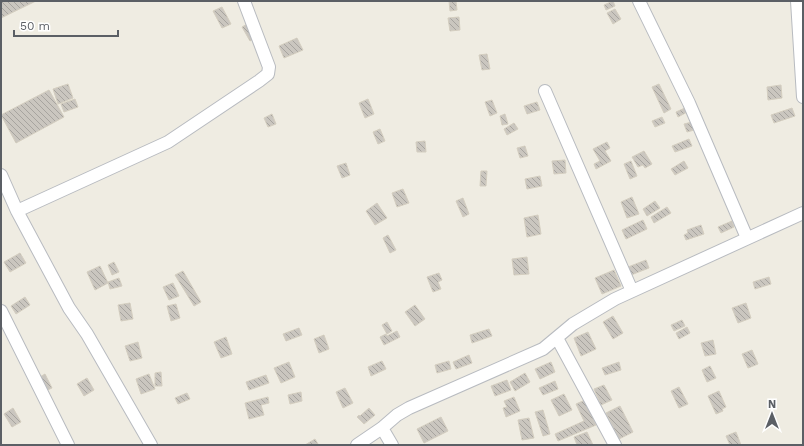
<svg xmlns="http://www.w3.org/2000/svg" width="804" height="446" viewBox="0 0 804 446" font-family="'Work Sans',sans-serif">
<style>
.building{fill:url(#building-back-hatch);stroke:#d4cec0}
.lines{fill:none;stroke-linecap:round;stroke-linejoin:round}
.street-casing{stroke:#b8bbc0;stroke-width:14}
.street{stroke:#fff;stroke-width:12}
</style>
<defs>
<pattern id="building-back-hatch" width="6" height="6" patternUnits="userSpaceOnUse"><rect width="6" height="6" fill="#cac6bf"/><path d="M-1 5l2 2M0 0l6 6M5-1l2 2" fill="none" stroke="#a7a49f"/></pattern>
</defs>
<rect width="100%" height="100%" fill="#efece2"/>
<!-- building -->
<path class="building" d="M1,1h35l-35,17z
M449,1h7l1,9 -7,1z
M613,1l2,5 -9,4 -2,-5z
M222,7l9,17 -9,4 -9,-17z
M615,9l6,10 -8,5 -6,-11z
M459,17l1,13 -10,1 -2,-13z
M249,23l8,14 -7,4 -8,-14z
M297,38l6,12 -19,8 -5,-12z
M487,54l3,15 -8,1 -3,-15z
M68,84l5,14 -15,6 -5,-15z
M659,84l12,25 -7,4 -12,-26z
M781,85l1,13 -14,2 -1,-13z
M49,90l15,27 -48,26 -15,-28z
M75,99l3,8 -14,5 -3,-8z
M368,99l6,15 -9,4 -6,-15z
M492,100l5,13 -7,3 -5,-14z
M537,102l3,8 -13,4 -3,-8z
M687,107l2,4 -11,6 -2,-5z
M792,108l3,8 -21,7 -3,-8z
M272,114l4,10 -8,3 -4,-9z
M505,114l3,10 -6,1 -2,-9z
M662,117l3,6 -10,4 -3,-6z
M696,121l2,8 -11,3 -3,-8z
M514,123l4,6 -11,6 -3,-6z
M380,129l5,12 -7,3 -5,-12z
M689,139l3,7 -17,6 -3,-6z
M425,141l1,11h-9l-1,-10z
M607,142l3,6 -5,3 6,10 -15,8 -2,-5 6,-3 -7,-12z
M525,146l3,10 -8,2 -3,-10z
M644,151l8,13 -7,4 -2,-3 -5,2 -6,-10z
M565,160l1,13 -12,1 -2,-13z
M631,161l6,15 -7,3 -6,-15z
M684,161l4,7 -13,7 -4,-6z
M346,163l4,12 -8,3 -5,-12z
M481,171h6l-1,15h-6z
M540,176l2,10 -15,3 -2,-10z
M403,189l6,14 -12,4 -5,-14z
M632,197l7,17 -12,4 -6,-16z
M463,198l6,16 -6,3 -7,-16z
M655,201l5,7 -13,8 -4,-7z
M377,203l10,15 -12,7 -9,-14z
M667,207l4,6 -17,10 -3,-6z
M538,215l3,19 -14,3 -3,-19z
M643,220l4,9 -21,10 -4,-9z
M732,221l2,6 -13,6 -3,-6z
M701,225l3,9 -18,6 -2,-5 4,-2 -1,-3z
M388,235l8,15 -6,3 -7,-15z
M20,253l6,10 -16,9 -6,-10z
M527,257l2,17 -15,1 -2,-16z
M646,260l3,8 -18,7 -3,-8z
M114,262l5,10 -7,3 -4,-10z
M100,266l8,17 -13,7 -8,-18z
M614,270l7,16 -19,8 -7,-16z
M183,271l18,31 -7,4 -19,-31z
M439,273l3,7 -4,2 3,7 -8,3 -6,-15z
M769,277l2,7 -16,5 -2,-7z
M119,278l3,8 -12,3 -2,-7z
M173,283l6,13 -10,4 -6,-13z
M25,297l5,8 -14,9 -5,-8z
M130,303l3,16 -12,2 -3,-16z
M746,303l5,15 -13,5 -6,-15z
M176,304l4,14 -9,3 -4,-15z
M415,305l10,14 -10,7 -10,-14z
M613,316l10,17 -10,6 -10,-17z
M682,320l3,6 -11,5 -3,-6z
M387,322l5,9 -5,3 -5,-9z
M687,327l3,6 -11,6 -3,-6z
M299,328l3,7 -16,6 -3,-7z
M489,329l3,7 -20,7 -2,-8z
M397,331l3,6 -16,8 -4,-8 6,-3 1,2z
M588,332l8,17 -15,7 -7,-18z
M324,335l5,14 -10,4 -5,-14z
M226,337l6,17 -11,4 -7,-16z
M713,340l3,14 -11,2 -4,-13z
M138,342l4,16 -12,3 -5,-15z
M752,350l6,14 -10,4 -6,-14z
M469,355l3,8 -16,6 -3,-7z
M382,361l4,8 -15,7 -3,-9z
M449,361l2,8 -14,4 -2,-8z
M289,362l6,15 -14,6 -7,-15z
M551,362l4,10 -15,7 -5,-10z
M619,362l2,8 -16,5 -3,-7z
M710,366l6,12 -9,4 -5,-12z
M161,372l1,14h-7v-13z
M525,373l5,9 -15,9 -5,-9z
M45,374l7,14 -7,3 -7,-13z
M149,374l6,15 -14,5 -5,-15z
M266,375l3,8 -20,7 -3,-8z
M87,378l7,12 -10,6 -7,-12z
M507,380l4,10 -16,6 -4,-10z
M555,381l3,8 -15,6 -4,-7z
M604,385l8,15 -11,5 -7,-16z
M679,387l9,17 -9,4 -8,-17z
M345,388l8,15 -10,5 -7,-16z
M719,391l7,16 -4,2 1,2 -7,3 -8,-18z
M301,392l1,9 -12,3 -2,-9z
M187,393l3,6 -12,5 -3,-6z
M564,394l8,16 -13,6 -8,-16z
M268,397l1,6 -8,2 3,10 -15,4 -4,-16z
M514,397l6,14 -14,6 -3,-9 4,-1 -3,-6z
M585,400l11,25 -38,16 -3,-7 29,-13 -8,-17z
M620,406l13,26 -14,7 -13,-26z
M13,408l8,14 -9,5 -8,-13z
M369,408l6,7 -11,9 -7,-7 2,-2 1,1z
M543,410l7,24 -7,2 -8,-24z
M441,417l7,14 -24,12 -7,-14z
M529,418l5,20 -12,2 -4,-20z
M587,432l6,13h-16l-3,-8z
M736,432l5,13h-11l-4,-9z
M315,439l3,5 -12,1h-1z"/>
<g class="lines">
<!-- street casing -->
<g class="street-casing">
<path id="street" d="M639,1l50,102 58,135
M797,1l6,96
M545,91l87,200
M1,175l16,36 52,97 18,26 64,111
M17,211l151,-69 91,-61 9,-7 1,-7 -25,-66
M1,311l67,134
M557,338l58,107
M382,428l10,17
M357,445l25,-17 15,-13 12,-7 134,-59 30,-25 42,-25 188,-86"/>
</g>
<!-- street -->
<use href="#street" class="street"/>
</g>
<!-- border -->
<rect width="804" height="446" fill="none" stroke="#5b5f65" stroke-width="4"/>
<!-- north arrow -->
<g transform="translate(772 414)" stroke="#ffffff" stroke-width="3" paint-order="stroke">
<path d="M0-3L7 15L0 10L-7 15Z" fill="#5b5f65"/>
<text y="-6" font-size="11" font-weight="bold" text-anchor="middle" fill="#5b5f65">N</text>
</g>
<!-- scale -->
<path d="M14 30v6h104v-6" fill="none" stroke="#5b5f65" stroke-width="2"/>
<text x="20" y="30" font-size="12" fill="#5b5f65" stroke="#ffffff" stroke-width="3" paint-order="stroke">50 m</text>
</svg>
